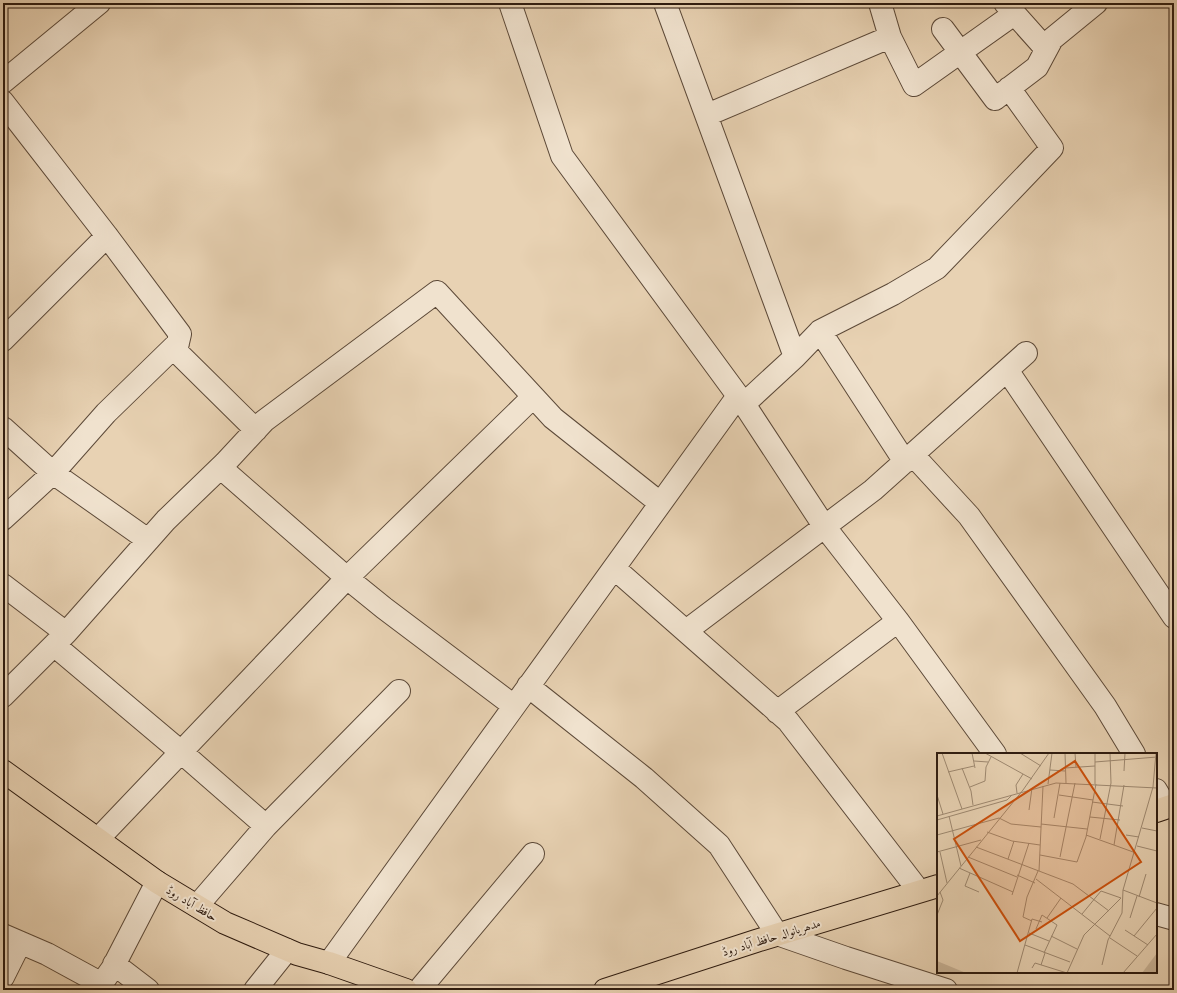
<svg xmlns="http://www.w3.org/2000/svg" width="1177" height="993" viewBox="0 0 1177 993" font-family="'Libre Caslon Text',Amiri,serif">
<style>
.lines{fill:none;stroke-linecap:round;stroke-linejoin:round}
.minor-casing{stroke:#5c4938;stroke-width:24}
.major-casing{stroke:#2e1b0f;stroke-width:24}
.minor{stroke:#f0e2ce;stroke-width:22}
.major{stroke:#e8d2b3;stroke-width:22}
.labels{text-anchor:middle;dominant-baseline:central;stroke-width:4;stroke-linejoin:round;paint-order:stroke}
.street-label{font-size:12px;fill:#2e1b0f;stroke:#f0e2ce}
.inset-road{fill:none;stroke:#9e8971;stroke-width:1}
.view{fill:#cc500c;fill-opacity:0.15;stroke:#cc500c;stroke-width:2}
.inset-edge{fill:none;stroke:#2e1b0f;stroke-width:2}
</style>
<rect width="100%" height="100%" fill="#e8d2b3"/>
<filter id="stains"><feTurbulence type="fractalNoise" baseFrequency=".005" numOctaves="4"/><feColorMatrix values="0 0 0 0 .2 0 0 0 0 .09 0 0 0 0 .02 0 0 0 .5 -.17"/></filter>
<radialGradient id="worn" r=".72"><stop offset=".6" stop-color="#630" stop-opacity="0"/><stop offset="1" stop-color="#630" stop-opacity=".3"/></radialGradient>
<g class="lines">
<!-- minor casing -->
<g class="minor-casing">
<path id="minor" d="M510,3l52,153 182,248 80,122 74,95 97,133
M665,3l130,354
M880,3l10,34 24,48 100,-71
M1005,3l41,46
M943,29l52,70 42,-32 15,-28 44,-36
M3,82l96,-79
M3,102l104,134 73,98 -4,17 80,79
M707,115l183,-78
M820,331l85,131
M3,340l104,-104
M1007,370l167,247
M744,404l51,-47 25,-26 73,-37 44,-26 115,-120 -43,-60
M3,428l50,45 95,67
M913,455l56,61 136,190 29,48
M221,468l126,110 37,30 130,98
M3,519l50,-46 53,-60 72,-70
M614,568l174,153 131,170
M3,585l63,48
M686,631l187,-141 153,-137
M54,645l127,107 85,74
M528,686l116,92 75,67 58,89 69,24 100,32
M3,696l63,-63 100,-113 59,-57 39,-42 173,-129 116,126 107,85
M777,712l121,-91
M1156,790l10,17
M98,839l249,-261 186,-181
M197,906l69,-80 133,-135
M1156,914l18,5
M3,935l44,19 55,30
M329,963l409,-567
M114,964l34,26
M3,977l17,-34
M97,990l15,-21 45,-87
M255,990l32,-40
M419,990l114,-136"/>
</g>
<!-- major casing -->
<g class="major-casing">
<path id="major" d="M3,771l154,111 68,41 72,31 32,9 77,27
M1156,811l18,-6
M605,990l151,-49 182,-55"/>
</g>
<!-- minor -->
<use href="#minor" class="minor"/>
<!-- major -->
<use href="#major" class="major"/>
</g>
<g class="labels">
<!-- street labels -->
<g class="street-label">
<text transform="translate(192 903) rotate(31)">حافظ آباد روڈ</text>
<text transform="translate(771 937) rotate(-17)">مدھریانوالہ حافظ آباد روڈ</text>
</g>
</g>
<!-- overview -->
<g transform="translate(937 753)">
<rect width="220" height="220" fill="#e8d2b3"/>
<path d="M220,200v20h-15z" fill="#c8b397"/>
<path d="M0,208l29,12h-29z" fill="#c8b397"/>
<path class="inset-road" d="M5,0l20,56M35,0l3,15M48,0l47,26M83,0l21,13M128,0l1,30M138,0l1,14M37,8l14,1M158,9l62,-5M25,15l9,23 2,14M128,15l30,-2M113,17l15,1M187,18l1,-18M11,19l26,-6M111,31l4,-31M158,31v-31M33,34l15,-6 1,-14 5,-10M80,40l-1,-8 7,-11M0,42l6,19M122,42l34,5M155,49l31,4M92,57l3,-22M0,63l119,-33 101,5M12,63l12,50M153,64l30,3M117,65l6,-35M0,67l70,-20 5,-5M104,71l46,5M205,75l15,3M50,79l25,9 28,4M0,82l62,-17 12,6 30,3M149,82l50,18M189,82l13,2M163,86l11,-56 -1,-30M177,92l10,-60M200,93l20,5M39,94l97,37 36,27M0,99l44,-12M3,99l7,31M103,102l37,7 9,-25 10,-53M31,104l49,20M123,104l15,-74M71,106l6,-18M22,115l54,24M102,118l4,-85M33,120l-5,13 14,6M80,122l18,8M99,126l74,57M186,137l34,13M75,142l17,-52M0,143l86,-106 26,-37M202,144l7,-23M145,161l19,-23 20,7M0,162l6,-15 -3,-8M110,165l14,-20M193,165l7,-22M95,168l-9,-4 4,-20 11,-26M99,176l6,-14 15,10 -13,28M188,177l23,15M92,180l20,8M114,183l26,13M197,183l23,-28M173,185l27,18M88,192l45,17M104,212l4,-12M165,212l6,-25 14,-27 1,-23 30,-103 3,-34M95,215l3,-5 32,10 17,-38 37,-37M80,220l15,-54 10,3M186,220l34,-39"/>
<path class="view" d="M138,8l66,101 -121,79 -66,-102z"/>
<rect width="220" height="220" class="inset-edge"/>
</g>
<!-- margin -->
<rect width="1177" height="993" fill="none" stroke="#e8d2b3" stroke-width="16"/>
<rect x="4" y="4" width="1169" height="985" fill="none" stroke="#2e1b0f" stroke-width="2"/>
<rect x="8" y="8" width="1161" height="977" fill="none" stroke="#2e1b0f"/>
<rect width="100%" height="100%" filter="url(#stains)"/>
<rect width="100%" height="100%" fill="url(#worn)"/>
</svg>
